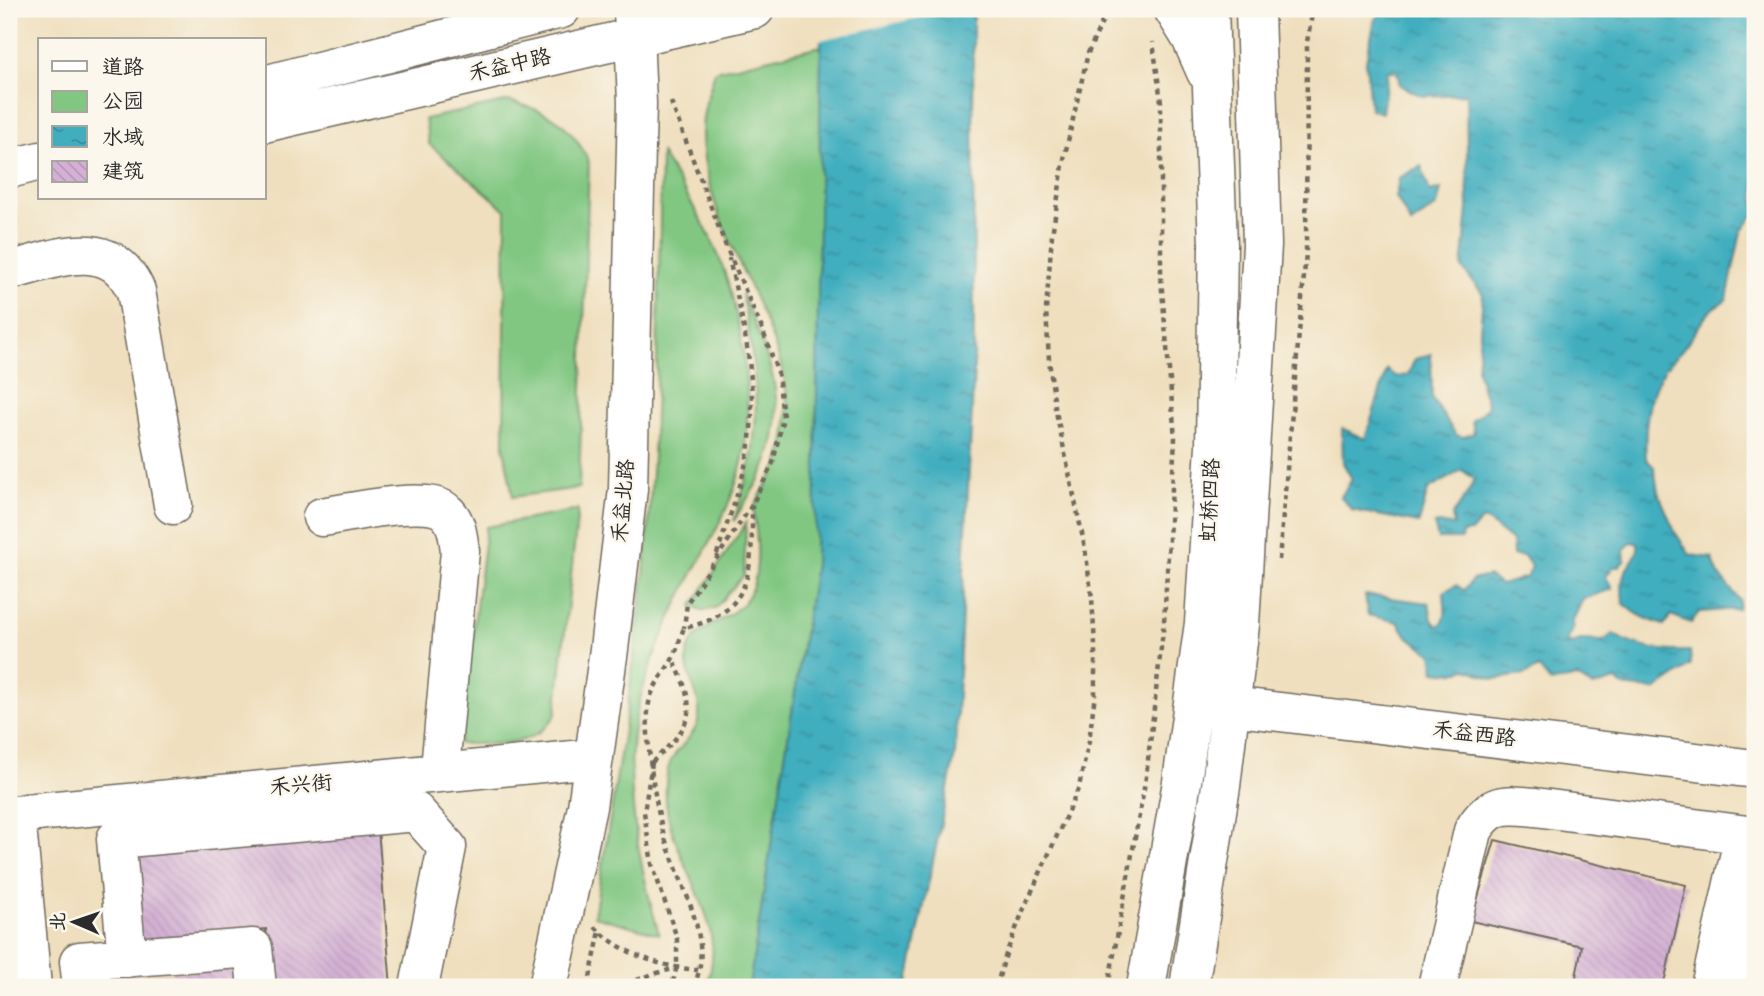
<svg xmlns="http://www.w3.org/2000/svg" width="1764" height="996" viewBox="0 0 1764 996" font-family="Kalam,'LXGW WenKai TC',sans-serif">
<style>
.green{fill:#81c782;stroke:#567956;stroke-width:2}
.water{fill:url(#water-ripples);stroke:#366c75;stroke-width:2}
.pier{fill:#efdfbe}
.building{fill:url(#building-back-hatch)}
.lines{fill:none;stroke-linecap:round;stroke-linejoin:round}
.minor-casing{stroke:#706a5e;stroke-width:41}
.path{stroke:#706a5e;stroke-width:4.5;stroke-dasharray:5 5;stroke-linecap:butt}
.minor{stroke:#fff;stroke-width:38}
.path-bridge{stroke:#706a5e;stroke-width:4.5;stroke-dasharray:5 5;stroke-linecap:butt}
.labels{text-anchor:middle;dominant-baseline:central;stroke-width:5;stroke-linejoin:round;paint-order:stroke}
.street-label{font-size:21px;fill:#2b2b2b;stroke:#fbf7ec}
</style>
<defs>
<pattern id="water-ripples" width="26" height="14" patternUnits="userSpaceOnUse" patternTransform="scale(1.75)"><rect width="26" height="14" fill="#41aebf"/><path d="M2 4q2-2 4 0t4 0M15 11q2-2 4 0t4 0" fill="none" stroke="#378e9b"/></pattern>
<pattern id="building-back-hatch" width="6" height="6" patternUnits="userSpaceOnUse" patternTransform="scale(1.75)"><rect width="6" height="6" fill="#d4b1d4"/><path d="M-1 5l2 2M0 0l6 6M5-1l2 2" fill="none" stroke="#b698b6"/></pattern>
</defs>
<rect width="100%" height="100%" fill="#fbf7ec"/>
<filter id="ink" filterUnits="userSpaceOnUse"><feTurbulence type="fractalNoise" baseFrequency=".0143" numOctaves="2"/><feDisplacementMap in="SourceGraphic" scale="14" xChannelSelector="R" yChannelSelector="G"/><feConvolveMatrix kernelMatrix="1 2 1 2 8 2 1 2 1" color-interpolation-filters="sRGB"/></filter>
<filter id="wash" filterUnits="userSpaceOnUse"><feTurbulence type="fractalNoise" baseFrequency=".00686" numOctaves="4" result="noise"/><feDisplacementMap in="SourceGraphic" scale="28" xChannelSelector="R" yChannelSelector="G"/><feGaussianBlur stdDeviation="1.57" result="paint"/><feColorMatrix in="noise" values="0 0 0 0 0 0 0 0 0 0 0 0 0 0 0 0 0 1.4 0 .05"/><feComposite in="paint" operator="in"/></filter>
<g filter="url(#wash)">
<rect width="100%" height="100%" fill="#efdfbe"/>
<!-- green -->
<path class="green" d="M821,46l-6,519 -66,422h-43c30,-81 -56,-136 -38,-218 5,-21 29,-31 31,-53 3,-24 -22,-49 -8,-72 12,-22 47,-25 59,-51 9,-18 8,-44 6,-63 0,-6 -3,-15 -2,-21 5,-16 19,-31 25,-47 7,-17 8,-39 8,-57 0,-30 -12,-60 -23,-87 -24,-56 -62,-123 -62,-185 0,-21 7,-42 13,-62z
M509,101c42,11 61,21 80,61l-10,326 -66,9 -9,-48 2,-239 -77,-66 -4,-25z
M661,153c16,27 34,54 48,82 28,55 45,149 36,211 -7,53 -38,99 -62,146 -20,40 -46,99 -50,144 -7,66 8,135 26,198l-65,-18c20,-120 40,-241 52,-362 12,-133 13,-267 15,-401z
M742,294c25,61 51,109 22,176 -8,17 -21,34 -30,51 8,-27 17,-55 20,-83 6,-49 -4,-97 -12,-144z
M578,510l-22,204c-22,36 -59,29 -97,30l27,-217z
M746,523l-2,52 -29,33 -12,3 -11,-5z"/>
<!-- water -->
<path class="water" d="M819,9h154l1,358 -19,388 -48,232h-158l66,-422 6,-519z
M1386,9h369v204l-14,19 -14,67c-23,15 -22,19 -37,40 -7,11 -17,20 -25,30 -18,26 -21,60 -19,90l8,8 4,25 17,40 15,23 22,3 6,15 22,28 -2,8 -39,3 -8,11 -20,-8 -7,10c-16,-5 -28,-10 -41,-22 -1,-10 -2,-20 1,-29 5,-11 16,-19 14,-31l-7,-1 -7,8 1,10 -6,7h-6l-7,10 6,12 -29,10 -11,23 2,5 -9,18 16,-5 22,1 10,-7c22,14 51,18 77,17l1,14 -35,25 -34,-4 -7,-6 -22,7 -16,-10 -26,6 -12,-15 -15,7 -30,4 -27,-10 -13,4 -19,-2 -3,-17 -25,-18 -9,-14 -30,-7 -3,-20 64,8 3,17 5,6c13,-5 7,-23 7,-34l12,-7 8,5 8,-10 16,-4 13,9 26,-8 4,-11 -7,-10 -11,-1 -1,-14 -26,-21h-5l-10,12 -9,1 -1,6h-23l-4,-15 20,1 -2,-9 17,-25 5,-12 -12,-9 -34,20 -9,33 -67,-13 -11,-13 11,-18 -9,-16 -1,-35 23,11 22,-69 9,7 12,-2 7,-16 16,-5 1,44 24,37 8,2 10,-4 -2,-12 16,-14 -11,-37 6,-76 -21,-26 6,-59 -2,-115 -44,2 -22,-11 -3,-14h-9l-6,42 -12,-4 -4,-48 9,-42z
M1421,166l9,26 11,-3 -4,17 -26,18 -15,-27 3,-19z"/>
<!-- pier -->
<path class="pier" d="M815,9h142l-140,32z"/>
<g id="blocks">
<!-- building -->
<path class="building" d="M378,829l13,158h-120l-5,-58 -125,11 -7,-90z
M1495,840l191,45 -23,102h-89l8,-41 -111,-25z
M238,967l2,20h-140l-1,-8z"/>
</g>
</g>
<g filter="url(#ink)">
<use href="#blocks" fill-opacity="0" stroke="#706a5e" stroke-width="2"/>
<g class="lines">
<!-- minor casing -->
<g class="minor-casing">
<path id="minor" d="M1173,9l18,29 15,34
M264,85l297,-76
M264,123l491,-114
M9,169l31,-8
M9,271c47,-12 101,-38 127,20l37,214
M322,517c25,-4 105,-22 123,-6 12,10 13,25 15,40l-20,218
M1205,703l550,66
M16,815l16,172
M9,817l17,-4 568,-55
M127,958l-11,-119 300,-27 31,35 -28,140
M82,987l-3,-26 174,-13 4,39
M548,987l39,-180 22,-158 19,-160 9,-386 -4,-94
M1146,987l36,-205 22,-159 11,-177 3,-202 -9,-235
M1189,987l32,-201 19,-161 22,-380 -7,-236
M1437,987l36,-156c17,-29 32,-27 62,-24l220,29
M1710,987l34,-152
M1741,987l14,-66"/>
</g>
<!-- path -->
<path class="path" d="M671,102l56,147 36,82 15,43 5,43 -10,46 -21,42 -65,98 -3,25
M717,554c11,-35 27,-72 32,-109 10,-63 -7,-125 -20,-187
M1279,560l27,-307 1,-211 6,-33
M652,762c42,-38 46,-51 21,-103
M595,927c27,27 65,40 103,43
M588,987l12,-56
M618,987l35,-13 20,-5
M693,987c25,-46 -19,-112 -31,-159 -8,-32 -16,-84 -14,-117 1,-22 15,-35 25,-53 5,-9 7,-21 11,-30 71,-15 68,-62 68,-122
M996,987l10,-33 17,-43 56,-124 10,-46 6,-47v-49l-3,-47 -7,-50 -30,-141 -6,-47 -3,-50 6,-75 12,-76 24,-106 20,-44
M1108,987l38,-210 18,-155 11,-184 -14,-159v-177l-8,-60"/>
<!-- minor -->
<use href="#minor" class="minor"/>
<!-- path-bridge -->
<path class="path-bridge" d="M652,763l-8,49 8,52 25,74v27l-5,22"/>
</g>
</g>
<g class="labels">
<!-- street labels -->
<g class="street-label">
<text transform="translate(510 66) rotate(-13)">禾益中路</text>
<text transform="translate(1211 500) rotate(-87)">虹桥四路</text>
<text transform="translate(624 501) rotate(-85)">禾益北路</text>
<text transform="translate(1474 735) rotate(7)">禾益西路</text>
<text transform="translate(301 786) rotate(-5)">禾兴街</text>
</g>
</g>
<!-- margin -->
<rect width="1764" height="996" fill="none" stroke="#fbf7ec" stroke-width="35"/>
<!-- legend -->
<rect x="38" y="38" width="228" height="161" fill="#fbf7ec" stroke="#a8a59f" stroke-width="2"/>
<rect x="52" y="61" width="35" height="10" fill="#ffffff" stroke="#a8a59f" stroke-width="2"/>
<text x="102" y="74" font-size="21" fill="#2b2b2b">道路</text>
<rect x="52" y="91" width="35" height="21" fill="#81c782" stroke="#a8a59f" stroke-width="2"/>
<text x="102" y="108" font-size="21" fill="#2b2b2b">公园</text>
<rect x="52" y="126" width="35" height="21" fill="url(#water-ripples)" stroke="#a8a59f" stroke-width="2"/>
<text x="102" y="144" font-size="21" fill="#2b2b2b">水域</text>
<rect x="52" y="161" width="35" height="21" fill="url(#building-back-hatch)" stroke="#a8a59f" stroke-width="2"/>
<text x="102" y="178" font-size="21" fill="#2b2b2b">建筑</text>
<!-- north arrow -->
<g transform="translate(74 922) rotate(272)" stroke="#fbf7ec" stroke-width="5" paint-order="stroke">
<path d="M0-5L12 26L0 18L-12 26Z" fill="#2b2b2b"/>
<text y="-10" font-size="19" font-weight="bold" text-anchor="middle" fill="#2b2b2b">北</text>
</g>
</svg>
